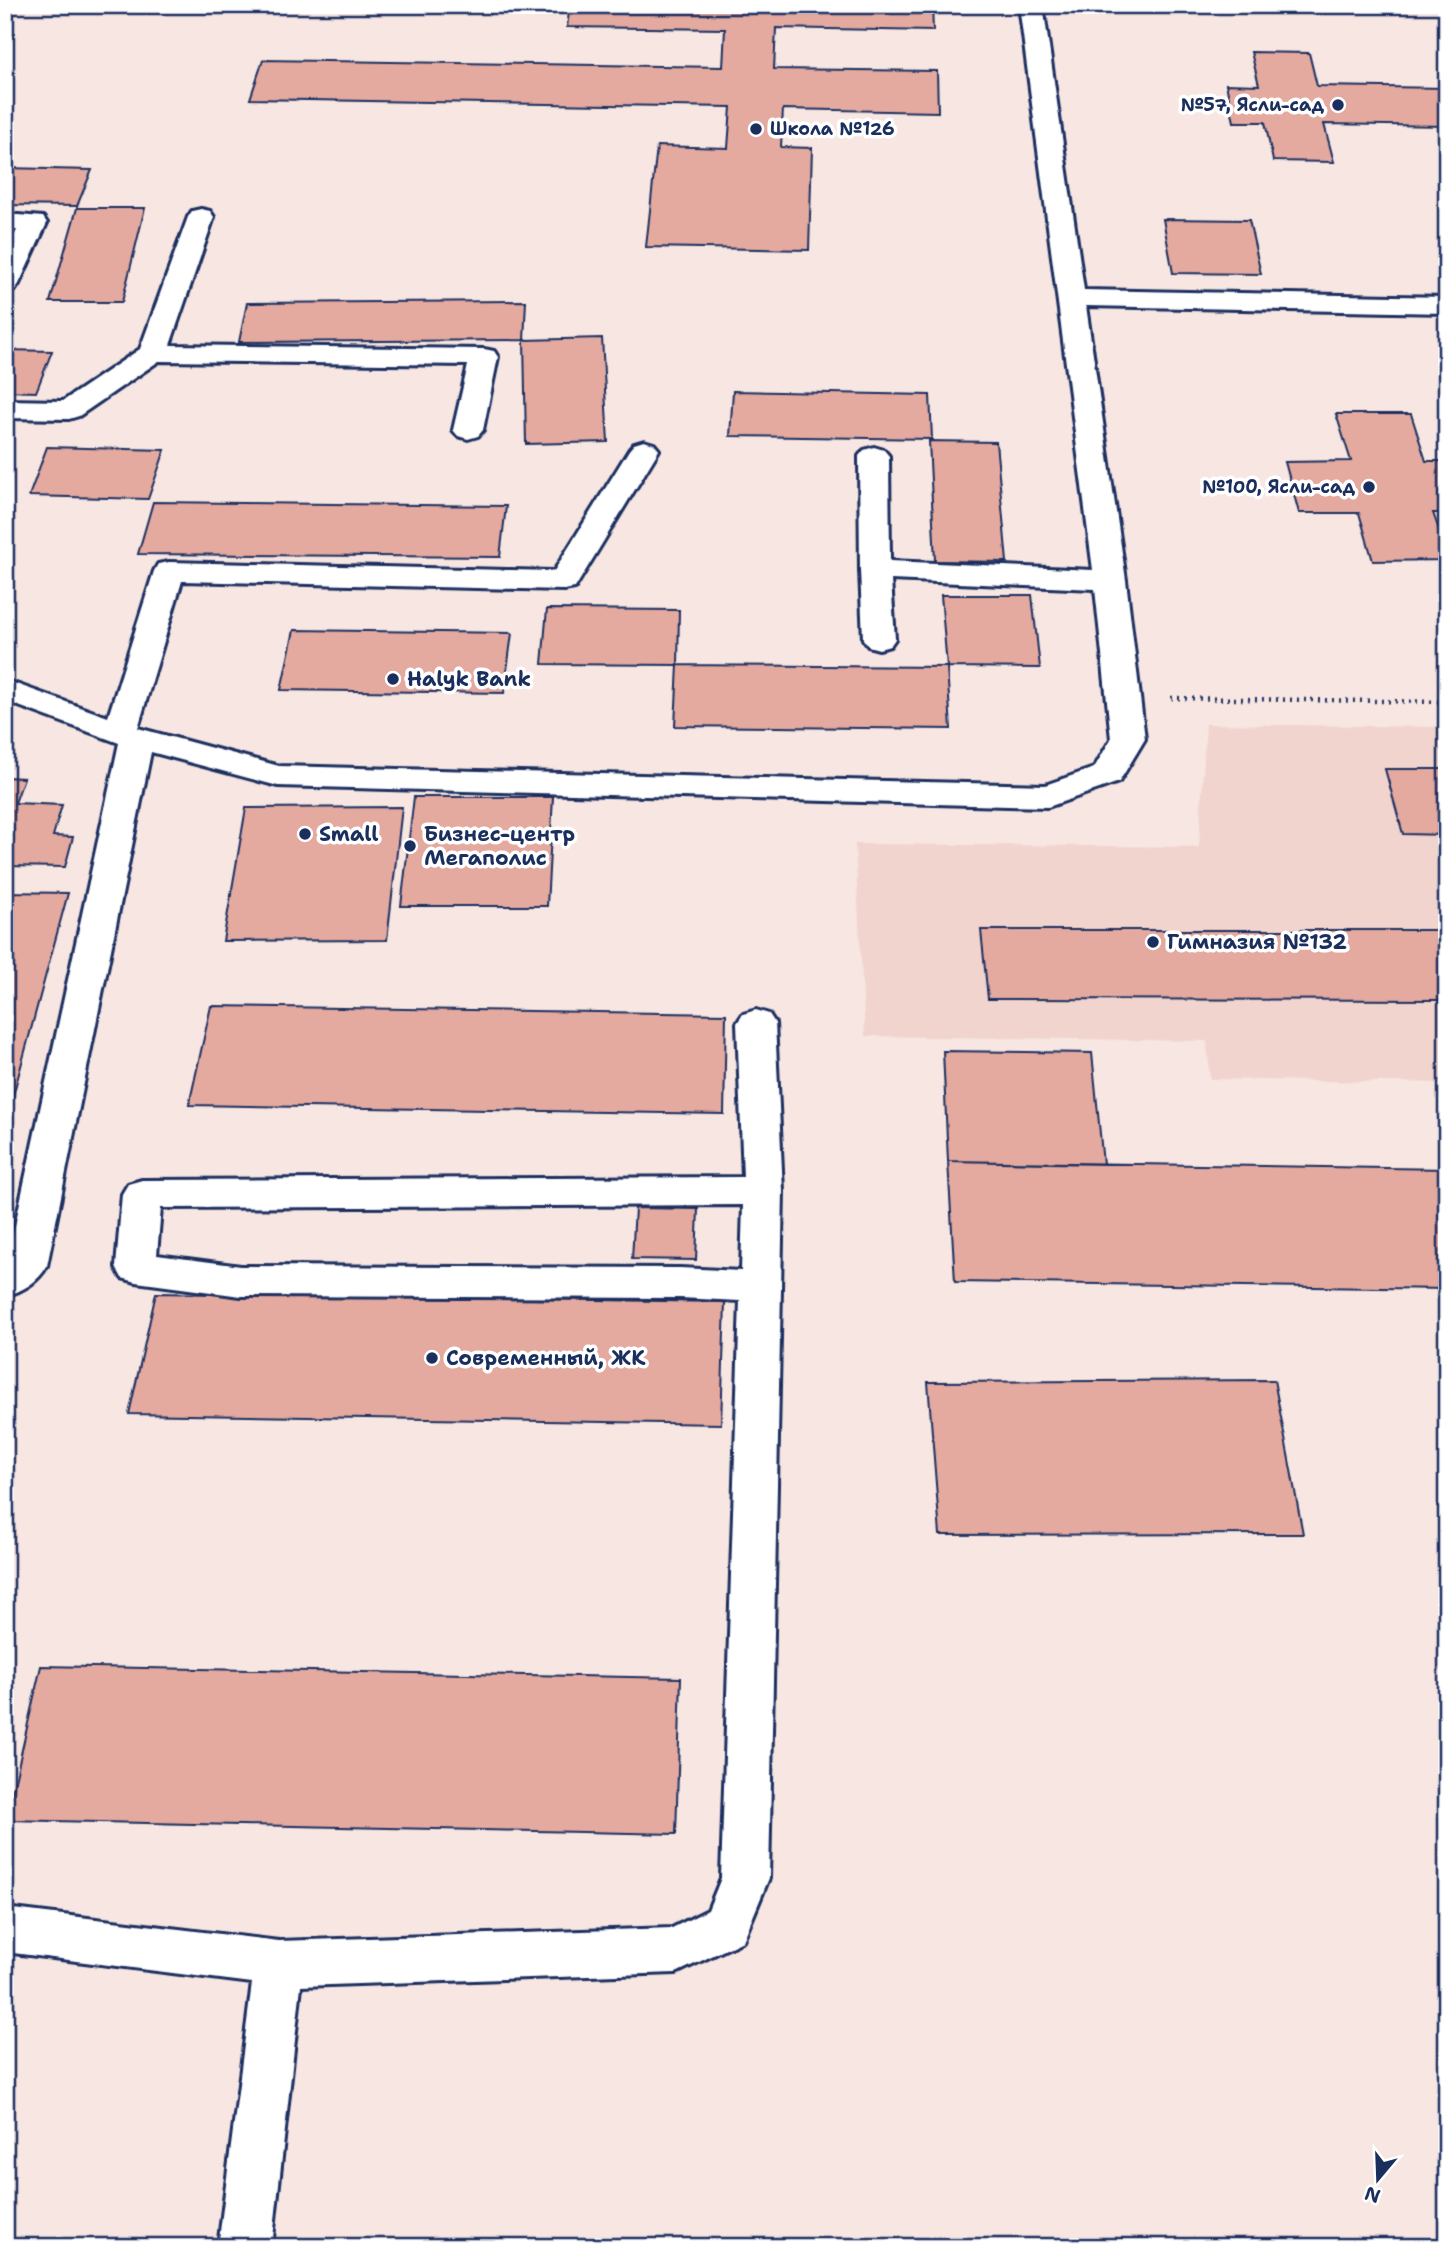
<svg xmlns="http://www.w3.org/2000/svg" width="1452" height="2252" viewBox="0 0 1452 2252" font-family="'Shantell Sans',sans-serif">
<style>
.built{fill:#f1d4ce}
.building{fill:#e4aaa0;stroke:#1b2f5e;stroke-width:2}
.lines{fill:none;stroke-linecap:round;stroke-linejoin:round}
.minor-casing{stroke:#1b2f5e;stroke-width:6}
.path{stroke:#1b2f5e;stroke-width:4.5;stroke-dasharray:2 5;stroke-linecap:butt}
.minor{fill:#fff;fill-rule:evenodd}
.poi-dot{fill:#1b2f5e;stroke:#fff;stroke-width:2.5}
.labels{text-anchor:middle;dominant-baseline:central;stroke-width:7;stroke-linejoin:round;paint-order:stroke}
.far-poi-label{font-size:18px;font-weight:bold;fill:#1b2f5e;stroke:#fff;text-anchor:end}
.poi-label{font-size:21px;font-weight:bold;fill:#1b2f5e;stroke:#fff;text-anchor:start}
</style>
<rect width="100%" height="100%" fill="#f7e6e2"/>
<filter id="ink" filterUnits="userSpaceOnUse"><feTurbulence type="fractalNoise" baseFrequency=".0143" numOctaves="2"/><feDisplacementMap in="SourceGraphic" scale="14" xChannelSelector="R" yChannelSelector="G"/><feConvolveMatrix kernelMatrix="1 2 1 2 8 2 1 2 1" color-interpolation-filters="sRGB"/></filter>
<g filter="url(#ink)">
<!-- built -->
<path class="built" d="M1206,724l241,3v356l-237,-4 -3,-38 -342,-5 -10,-192 344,3z"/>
<!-- building -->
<path class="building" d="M570,5h362l1,26 -157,-3 -2,41 163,2 1,41 -155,-3 -2,38 31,1 -3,102 -163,-3 11,-101 71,2 3,-41 -481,-8 13,-39 460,7 2,-38 -158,-2z
M1251,52l58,1 8,33 130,2v38l-123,-2 10,38 -61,-1 -8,-39h-31l-8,-38 33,1z
M5,168l87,2 -15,36 -72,-1z
M77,208h68l-23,94h-72z
M1163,219l86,1 12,54 -88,-1z
M526,301l-2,39 -285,2 8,-39z
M602,338l6,104 -82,2 -2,-104z
M5,350l47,1 -16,41 -31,-1z
M733,391l197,4 2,44 -202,-3z
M1336,414h75l15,47h21v52h-14l14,39v8l-74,1 -14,-48h-60l-14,-51 66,-1z
M929,441l67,1 11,120 -72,-1z
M47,447l118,3 -17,49 -119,-3z
M153,502l353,4 -6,51 -362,-3z
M941,595h91l8,73 -93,-1z
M547,609l132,1 -1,55 -136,-1z
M294,630l218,3 -8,60 -223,-3z
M678,665l269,2 4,62 -276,-3z
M1385,769h62v66l-44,-1z
M5,777l19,1 -9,25 47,2 -9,31 20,1 -8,30 -60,-1z
M414,797h139l-6,109h-146z
M402,807l-15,133 -164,1 23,-133z
M5,892l63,1 -63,232z
M981,930h466v70l-459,-1z
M211,1006l515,8 -2,100 -535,-9z
M943,1051l149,2 11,111 -155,-3z
M948,1161l499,8v120l-492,-7z
M635,1208l63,1 -2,51 -64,-1z
M156,1293l569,9 -4,122 -592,-10z
M1274,1380l29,154 -363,1 -12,-153z
M41,1666l640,12 -5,156 -670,-14z"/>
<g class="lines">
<!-- minor casing -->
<g class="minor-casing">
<path id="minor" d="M1019,5h24l41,285 363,7v16l-361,-7 40,274 19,159 -26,43 -71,25 -770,-21 -127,-34 -104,514c-9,16 -24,25 -42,30v-36l3,-2 111,-515 -114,-42v-21l103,37 46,-146 4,-7 11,-2 385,9 75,-121 5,-6 10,-3 10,3 5,6 -84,138 -11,2 -382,-9 -44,147 141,38 766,19 49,-17 17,-29 -16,-150 -204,-9 4,59 -5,7 -11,3 -11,-3 -5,-7 -3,-69 -1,-114 5,-6 10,-3 10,3 5,6 1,105 203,9z
M201,209l9,2 4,6 -44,128 314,4 10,2 4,6 -15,73 -5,6 -10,3 -10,-3 -5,-6 15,-65 -309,-4 -80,55 -10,3 -64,-1v-18l58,1 77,-52 48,-132 4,-6z
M5,214l38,3 4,6 -28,61 -4,6 -10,2v-37l12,-25h-12z
M756,1010l13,4 6,9 8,168 -14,687 -26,63 -67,32 -375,13 -29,261h-54l34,-264 -247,-31v-44l274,33 393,-13 36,-18 13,-32 19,-577 -60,-3 -439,-2 -105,-14 -14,-4 -6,-11 6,-73 6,-10 14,-4 601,-3 -6,-154 6,-9zM743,1205l-2,66 -61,-3 -439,-2 -84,-11 4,-47z"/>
</g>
<!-- path -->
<path class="path" d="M1171,698l276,4"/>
<!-- minor -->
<use href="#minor" class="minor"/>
</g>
</g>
<!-- markers -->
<g class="poi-dot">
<circle cx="1338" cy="105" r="7"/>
<circle cx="756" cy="129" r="7"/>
<circle cx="1369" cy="487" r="7"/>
<circle cx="393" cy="679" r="7"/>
<circle cx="305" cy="834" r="7"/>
<circle cx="410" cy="846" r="7"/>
<circle cx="1153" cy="942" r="7"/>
<circle cx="432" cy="1358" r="7"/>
</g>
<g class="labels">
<!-- far-poi labels -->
<g class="far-poi-label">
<text x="1324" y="105">№57, Ясли-сад</text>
<text x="770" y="129" text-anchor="start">Школа №126</text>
<text x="1355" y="487">№100, Ясли-сад</text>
</g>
<!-- poi labels -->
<g class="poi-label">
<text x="407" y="679">Halyk Bank</text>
<text x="319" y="834">Small</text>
<text x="424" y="834">Бизнес-центр<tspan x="424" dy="24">Мегаполис</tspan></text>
<text x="1167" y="942">Гимназия №132</text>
<text x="446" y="1358">Современный, ЖК</text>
</g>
</g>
<!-- margin -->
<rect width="1452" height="2252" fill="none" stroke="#fff" stroke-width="28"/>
<rect x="14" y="14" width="1424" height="2224" fill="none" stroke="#1b2f5e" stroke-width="2.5" filter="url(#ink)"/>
<!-- north arrow -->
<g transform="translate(1378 2179) rotate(199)" stroke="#ffffff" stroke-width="5" paint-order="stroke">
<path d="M0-5L12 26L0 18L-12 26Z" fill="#1b2f5e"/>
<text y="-10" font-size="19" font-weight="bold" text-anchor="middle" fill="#1b2f5e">N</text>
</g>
</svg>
